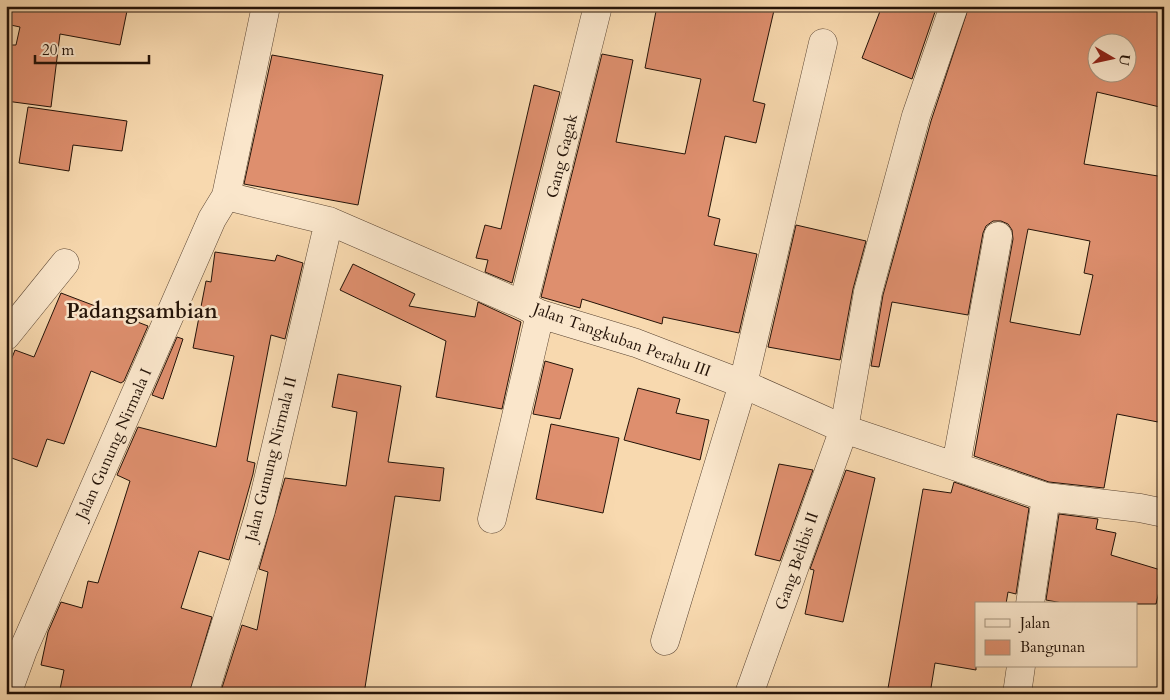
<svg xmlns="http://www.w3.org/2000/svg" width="1170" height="700" viewBox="0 0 1170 700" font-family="Cardo,serif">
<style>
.building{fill:#de8f6e;stroke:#241308;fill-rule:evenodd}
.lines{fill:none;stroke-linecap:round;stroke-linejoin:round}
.street-casing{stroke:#594432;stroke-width:29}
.street{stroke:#fae6cb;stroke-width:28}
.labels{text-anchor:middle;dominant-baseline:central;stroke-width:5;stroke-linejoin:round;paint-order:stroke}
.street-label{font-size:16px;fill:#241308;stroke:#fae6cb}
.district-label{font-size:21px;font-weight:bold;fill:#241308;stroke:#fae6cb}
</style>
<rect width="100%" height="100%" fill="#f8d9af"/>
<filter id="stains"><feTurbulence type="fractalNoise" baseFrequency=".004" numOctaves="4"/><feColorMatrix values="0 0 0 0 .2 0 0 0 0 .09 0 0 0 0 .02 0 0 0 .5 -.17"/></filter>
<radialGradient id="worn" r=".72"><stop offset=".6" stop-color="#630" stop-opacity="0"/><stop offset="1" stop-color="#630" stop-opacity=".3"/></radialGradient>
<path class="building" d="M6 6H128L120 45 60 34 51 107 6 101 9 45H16L20 27 6 24Z
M657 6H775L753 101 765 104 756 143 725 136 708 216 720 219 714 245 757 254 739 333 663 317 662 324 582 299 580 308 541 297 602 54 633 60 616 142 685 154 701 79 645 68Z
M882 6H937L912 79 862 58Z
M969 6H1164V108L1097 92 1084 164 1164 177V394L1158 422 1117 414 1104 488 1049 482 974 456 1013 239 1012 230 1008 224 1001 221H993L986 226 983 233 968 315 892 302 879 367 871 366 883 295 931 121ZM1098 42H1128V72H1098ZM1028 229 1090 241 1084 273 1093 275 1080 335 1010 322Z
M272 55 383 75 358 205 244 184Z
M534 85 560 92 512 283 485 272 488 260 476 258 485 225 501 229Z
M28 107 127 121 122 151 73 145 69 171 19 163Z
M796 225 866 241 853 289 840 360 768 347Z
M215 252 275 261 277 255 303 263 285 339 271 335 247 461 255 463 253 474 229 560 199 551 181 608 212 617 189 694H59L64 670 41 665 48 632 61 602 82 608 88 581 98 583 130 481 117 475 138 427 216 447 234 356 193 348 206 281 211 282Z
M353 264 415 294 409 306 475 317 478 302 521 322 502 409 436 397 446 341 340 290Z
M61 293 148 326 124 381 121 383 91 371 64 444 47 439 37 467 6 456V373L15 350 34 357Z
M177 337 183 339 163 399 152 395Z
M545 361 573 369 560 419 533 414Z
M338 374 401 386 388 462 444 468 440 501 395 496 364 694H220L242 625 257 630 268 572 259 569 285 478 346 486 357 412 332 407Z
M638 388 680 399 676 413 709 420 700 460 624 440Z
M551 424 619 438 603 513 536 499Z
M779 464 813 470 780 561 755 555Z
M846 470 875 478 843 622 805 614 814 570 810 569Z
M954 482 1029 508 1016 594 1008 592 1006 604H976V670L935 663 930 694H887L923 489 951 493Z
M1059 514 1098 519 1096 529 1116 533 1111 555 1164 571 1156 604H1068L1046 600Z"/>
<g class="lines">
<defs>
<path id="street" d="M226 196 329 221 523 305 540 314 636 343 743 384 844 429 1046 497 1140 508 1164 513
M523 305 598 6
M6 336 65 263
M956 465 998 236
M492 519 540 314
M1030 604 1046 497
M665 641 743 384 823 43
M7 694 23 650 212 219 226 196 266 6
M204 694 261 510 329 221
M749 694 844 429 868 292 916 116 954 6
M1017 694 1021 666"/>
</defs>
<use href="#street" class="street-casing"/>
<use href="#street" class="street"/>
</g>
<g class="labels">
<g class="street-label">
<text transform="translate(562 156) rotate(-76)">Gang Gagak</text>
<text transform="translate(622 340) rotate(20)">Jalan Tangkuban Perahu III</text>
<text transform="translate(114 444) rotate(-66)">Jalan Gunung Nirmala I</text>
<text transform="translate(271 459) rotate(-76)">Jalan Gunung Nirmala II</text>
<text transform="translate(797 561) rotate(-71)">Gang Belibis II</text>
</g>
<g class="district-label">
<text x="142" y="311">Padangsambian</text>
</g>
</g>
<rect width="1170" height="700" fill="none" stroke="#f8d9af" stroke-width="25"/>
<rect x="8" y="8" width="1155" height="685" fill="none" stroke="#241308" stroke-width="2.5"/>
<rect x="12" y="12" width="1145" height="675" fill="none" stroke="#241308"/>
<rect x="975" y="602" width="162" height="65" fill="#fae6cb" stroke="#a4927d"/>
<rect x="985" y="619" width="25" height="8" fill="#fae6cb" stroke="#a4927d"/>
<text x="1020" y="628" font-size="15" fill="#241308">Jalan</text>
<rect x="985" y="640" width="25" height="15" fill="#de8f6e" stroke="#a4927d"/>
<text x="1020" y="652" font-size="15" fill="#241308">Bangunan</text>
<g transform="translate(1112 58) rotate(99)"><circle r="24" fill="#fae6cb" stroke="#a4927d"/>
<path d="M0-4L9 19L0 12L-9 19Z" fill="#8f2418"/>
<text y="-8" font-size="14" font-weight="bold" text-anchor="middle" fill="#241308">U</text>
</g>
<path d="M35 55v8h114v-8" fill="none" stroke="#241308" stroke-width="2.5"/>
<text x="42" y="55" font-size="15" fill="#241308" stroke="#fae6cb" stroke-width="4" paint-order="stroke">20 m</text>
<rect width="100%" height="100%" filter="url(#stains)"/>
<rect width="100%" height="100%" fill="url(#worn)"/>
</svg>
